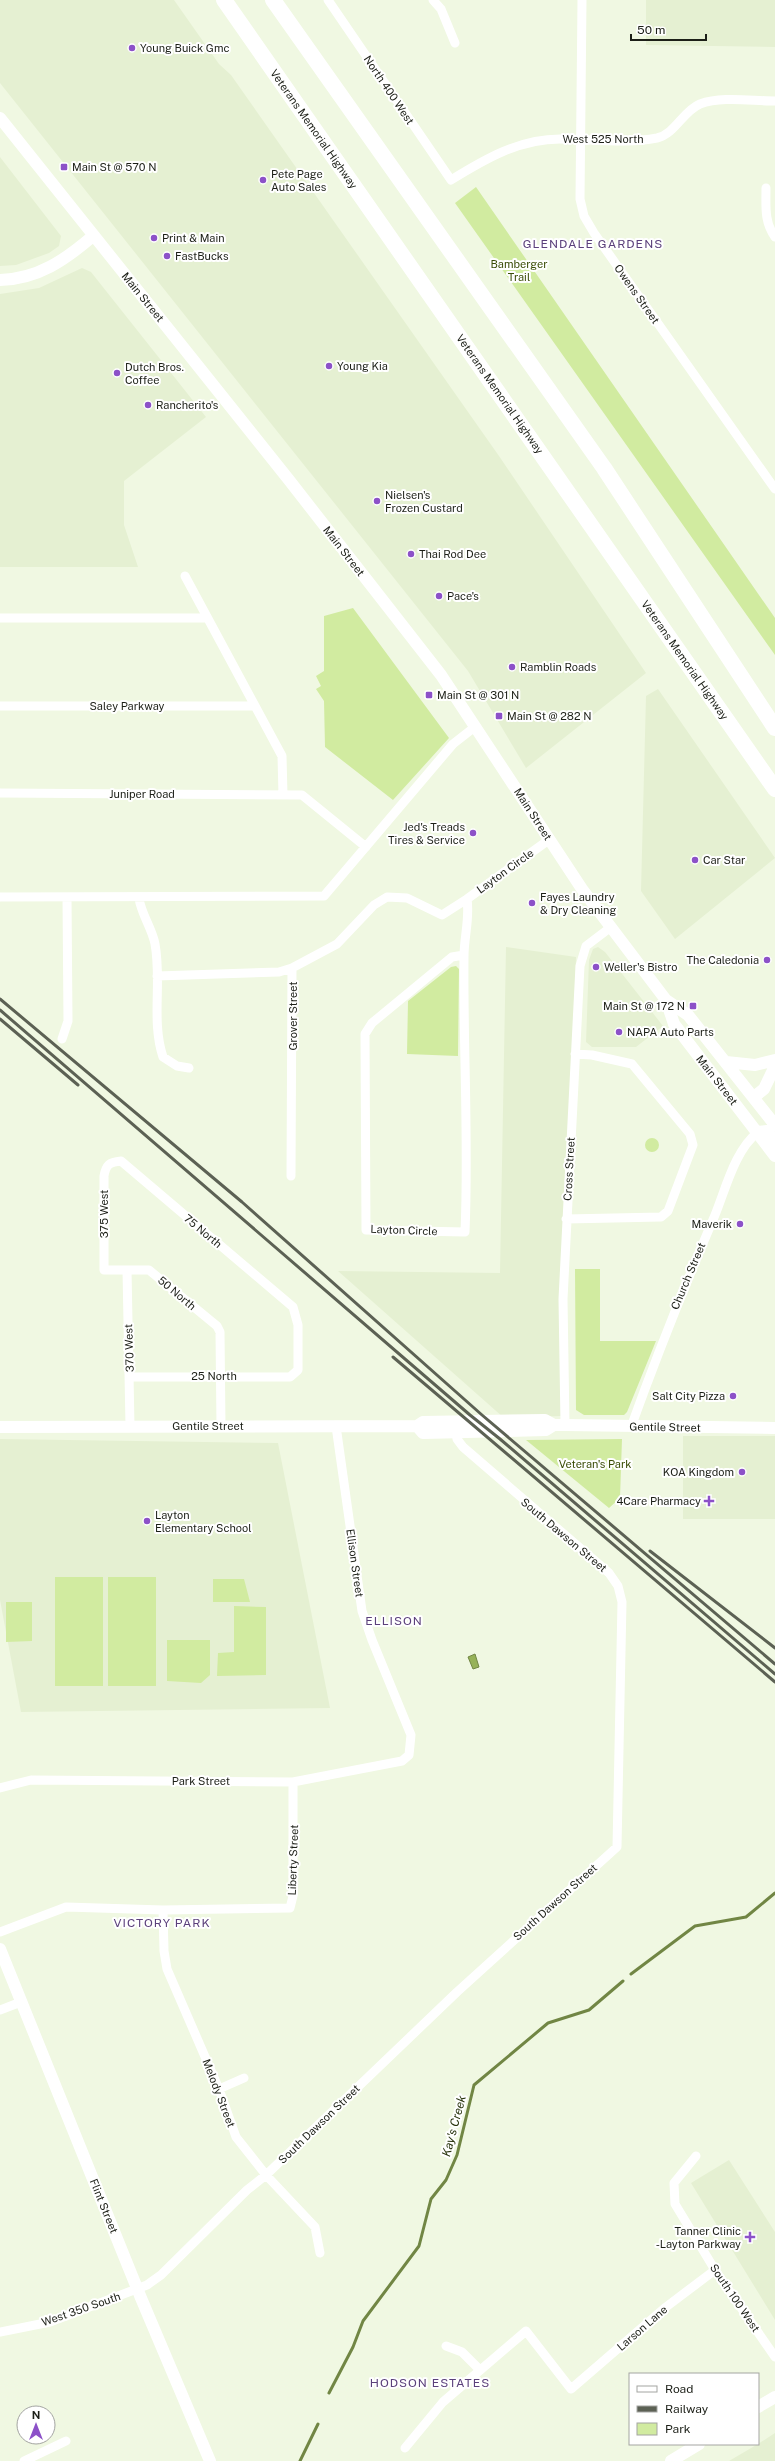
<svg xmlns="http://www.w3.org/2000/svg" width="775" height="2461" viewBox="0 0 775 2461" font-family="'Public Sans',sans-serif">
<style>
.built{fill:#e5f0d2}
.green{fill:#d1eba0}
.water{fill:#96b258;stroke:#718644}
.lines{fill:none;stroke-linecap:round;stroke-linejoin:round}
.stream{stroke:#718644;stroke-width:3}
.street{stroke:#fff;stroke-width:9}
.secondary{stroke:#fff;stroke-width:12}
.highway{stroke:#fff;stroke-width:16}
.rail{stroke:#5c6154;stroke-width:3}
.poi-dot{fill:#8c51c8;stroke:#fff;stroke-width:1.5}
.labels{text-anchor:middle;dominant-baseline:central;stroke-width:4;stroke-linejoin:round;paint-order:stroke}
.poi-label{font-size:11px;fill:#1c1f17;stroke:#fff;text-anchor:start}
.street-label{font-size:11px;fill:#1c1f17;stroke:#fff}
.park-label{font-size:11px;fill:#3a4c06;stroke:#fff}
.neighbourhood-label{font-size:12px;letter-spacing:1px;fill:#5b407b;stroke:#fff}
.water-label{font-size:12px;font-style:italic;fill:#28340d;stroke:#fff}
</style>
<rect width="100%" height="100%" fill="#f0f8e2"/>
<path class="built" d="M0 0H174L219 64 231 75 499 456 646 673 526 768 468 671 0 83Z
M646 0H775V47L646 45Z
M0 157 61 236 59 246 49 253 16 265 0 266Z
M82 268 91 272 206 417 124 481V525L138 567H0V294L39 288Z
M658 689 775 858 675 939 641 891 646 696Z
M506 947 576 957 561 1416 504 1418 338 1271 500 1273Z
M598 947 605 952 663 1026 636 1047H592L586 1042 589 960 593 949Z
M683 1436H775V1519H683Z
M0 1439 278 1443 330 1708 21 1712 0 1600Z
M729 2160 775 2232V2320L691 2183Z
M775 2433V2461H729L758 2444Z"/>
<path class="green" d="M476 187 775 618V655L455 203Z
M353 608 449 738 393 800 325 747 324 701 316 689 321 686 316 676 324 671V616Z
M456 966 459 969 458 1056 407 1054 408 1001 451 967Z
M645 1145a7 7 0 1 1 14 0a7 7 0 1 1-14 0Z
M575 1269H600V1341H656L627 1412 624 1415H584L576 1410Z
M622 1439 620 1498 609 1508 526 1440Z
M55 1577H103V1686H55Z
M108 1577H156V1686H108Z
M213 1579H244L250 1602H213Z
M6 1602H32V1641L6 1642Z
M234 1606 266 1607V1675L217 1676 218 1653 234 1652Z
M167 1640H210V1675L201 1683 167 1681Z"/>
<path class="water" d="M475 1654 479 1667 473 1669 468 1657Z"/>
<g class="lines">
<path class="stream" d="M631 1974 695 1926 746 1917 775 1893
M329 2393 353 2347 363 2321 419 2246 431 2199 446 2180 457 2155 474 2085 548 2023 589 2010 623 1981
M300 2461 318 2424"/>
<path class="street" d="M328 0 451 180C485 159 519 139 560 139 592 139 626 144 657 138 675 134 683 111 700 104 722 96 751 101 775 101
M433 0 441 9 455 43
M582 0 580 199 584 216 594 233 775 489
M766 188C766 206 764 222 775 237
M185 576 282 756 283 795
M0 618H207
M0 706H253
M0 793 302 795 366 847
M0 897 324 896 453 744 476 726
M139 898C141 914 152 928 155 944 162 982 151 1021 163 1057L177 1066 189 1068
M464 955 452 957 372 1023 365 1034 366 1230 465 1232C469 1140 463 1048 464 956 464 937 470 918 467 899
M157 976 279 972 292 968
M62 1039 68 1021 67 897
M291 1176 292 968 337 944 374 905 387 897 407 898 442 915 467 899 550 839
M566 1219 661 1217 668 1211 693 1145 690 1134 632 1064 592 1055 575 1054
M127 1270 130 1426
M130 1377H290L298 1370V1325L293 1307 121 1161C109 1162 106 1165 104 1176V1270H149L217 1326 220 1332 221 1426
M565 1425 563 1299 580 966 586 946 611 927
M631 1427C657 1355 685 1285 715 1215 726 1188 735 1150 758 1132
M0 1788 31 1780 293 1782 402 1761 409 1755 411 1735 372 1640 362 1611 336 1426
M163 1910 164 1951 167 1969 219 2089 236 2137 266 2175 315 2227 320 2253
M0 1932 66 1907 163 1910 290 1908 293 1896V1782
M0 2010 21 2002
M219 2089 244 2078
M696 2156 674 2183 675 2204 715 2270 775 2357
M0 2332 50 2322 147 2285 161 2275 247 2190 266 2175 457 1992 617 1847 622 1602 618 1586 609 1573 463 1447 457 1439 456 1433
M446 2346 462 2352 479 2369
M405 2448 443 2402 526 2331 571 2389 666 2307 715 2270
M24 2461 66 2441"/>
<path class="secondary" d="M0 118 289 480 441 675 582 889 666 1000 674 1024 775 1156
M0 280C38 279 65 260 93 236
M666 1000 688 1015 775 1125
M726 1062 755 1065 775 1060
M754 1097 764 1089 775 1066
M758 1132 767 1131 775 1141
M417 1426 423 1433 546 1430 554 1425H565L775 1428
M0 1427 417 1426 423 1422 545 1420 554 1425
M0 1949 141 2298 210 2461
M758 2407 775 2397
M671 2461 699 2444"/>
<path class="highway" d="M224 0 775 789
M273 0 604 468 775 728"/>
<path class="rail" d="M0 999 242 1202 482 1415 775 1664
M0 1010 470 1415 500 1439 775 1674
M0 1019 78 1085
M393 1357 775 1682
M650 1551 775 1648"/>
</g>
<g class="poi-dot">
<circle cx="132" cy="48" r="4"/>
<rect x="60" y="163" width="8" height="8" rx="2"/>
<circle cx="263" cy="180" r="4"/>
<circle cx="154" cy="238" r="4"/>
<circle cx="167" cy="256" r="4"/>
<circle cx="329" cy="366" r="4"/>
<circle cx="117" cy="373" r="4"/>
<circle cx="148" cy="405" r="4"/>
<circle cx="377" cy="501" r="4"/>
<circle cx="411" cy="554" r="4"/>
<circle cx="439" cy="596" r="4"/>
<circle cx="512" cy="667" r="4"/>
<rect x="425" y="691" width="8" height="8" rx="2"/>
<rect x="495" y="712" width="8" height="8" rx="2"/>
<circle cx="473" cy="833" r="4"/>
<circle cx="695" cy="860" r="4"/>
<circle cx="532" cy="903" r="4"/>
<circle cx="767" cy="960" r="4"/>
<circle cx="596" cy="967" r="4"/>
<rect x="689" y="1002" width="8" height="8" rx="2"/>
<circle cx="619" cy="1032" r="4"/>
<circle cx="740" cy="1224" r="4"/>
<circle cx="733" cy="1396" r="4"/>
<circle cx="742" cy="1472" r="4"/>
<path d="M707 1495h4v4h4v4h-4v4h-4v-4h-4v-4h4z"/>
<circle cx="147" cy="1521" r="4"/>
<path d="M748 2231h4v4h4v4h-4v4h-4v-4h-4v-4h4z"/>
</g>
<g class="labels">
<g class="poi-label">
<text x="140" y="48">Young Buick Gmc</text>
<text x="72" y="167">Main St @ 570 N</text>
<text x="271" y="174">Pete Page<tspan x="271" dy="13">Auto Sales</tspan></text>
<text x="162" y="238">Print &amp; Main</text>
<text x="175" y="256">FastBucks</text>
<text x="337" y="366">Young Kia</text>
<text x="125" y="367">Dutch Bros.<tspan x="125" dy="13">Coffee</tspan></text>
<text x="156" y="405">Rancherito's</text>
<text x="385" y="495">Nielsen's<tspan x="385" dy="13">Frozen Custard</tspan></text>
<text x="419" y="554">Thai Rod Dee</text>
<text x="447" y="596">Pace's</text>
<text x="520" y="667">Ramblin Roads</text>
<text x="437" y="695">Main St @ 301 N</text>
<text x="507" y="716">Main St @ 282 N</text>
<text x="465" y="827" text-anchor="end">Jed's Treads<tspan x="465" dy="13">Tires &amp; Service</tspan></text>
<text x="703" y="860">Car Star</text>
<text x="540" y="897">Fayes Laundry<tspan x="540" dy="13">&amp; Dry Cleaning</tspan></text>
<text x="759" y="960" text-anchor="end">The Caledonia</text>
<text x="604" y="967">Weller's Bistro</text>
<text x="685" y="1006" text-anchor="end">Main St @ 172 N</text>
<text x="627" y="1032">NAPA Auto Parts</text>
<text x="732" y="1224" text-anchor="end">Maverik</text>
<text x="725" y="1396" text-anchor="end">Salt City Pizza</text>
<text x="734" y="1472" text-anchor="end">KOA Kingdom</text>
<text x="701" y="1501" text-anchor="end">4Care Pharmacy</text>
<text x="155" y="1515">Layton<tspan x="155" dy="13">Elementary School</tspan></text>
<text x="741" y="2231" text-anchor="end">Tanner Clinic<tspan x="741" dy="13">-Layton Parkway</tspan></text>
</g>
<g class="street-label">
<text transform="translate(389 90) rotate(56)">North 400 West</text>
<text transform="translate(314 129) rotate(55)">Veterans Memorial Highway</text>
<text x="603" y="139">West 525 North</text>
<text transform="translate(637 294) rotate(55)">Owens Street</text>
<text transform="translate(143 297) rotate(51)">Main Street</text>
<text transform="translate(500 394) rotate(55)">Veterans Memorial Highway</text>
<text transform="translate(344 551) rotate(52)">Main Street</text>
<text transform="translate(685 660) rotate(55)">Veterans Memorial Highway</text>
<text x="127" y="706">Saley Parkway</text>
<text x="142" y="794">Juniper Road</text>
<text transform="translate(533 814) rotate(57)">Main Street</text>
<text transform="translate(505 871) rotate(-36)">Layton Circle</text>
<text transform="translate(293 1016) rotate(-90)">Grover Street</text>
<text transform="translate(717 1080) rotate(52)">Main Street</text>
<text transform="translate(569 1169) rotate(-87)">Cross Street</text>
<text transform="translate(104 1214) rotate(-90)">375 West</text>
<text transform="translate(404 1230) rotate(2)">Layton Circle</text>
<text transform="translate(203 1231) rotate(40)">75 North</text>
<text transform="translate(688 1276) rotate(-67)">Church Street</text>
<text transform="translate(177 1293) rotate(40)">50 North</text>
<text transform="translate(129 1348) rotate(-92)">370 West</text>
<text x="214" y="1376">25 North</text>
<text x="208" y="1426">Gentile Street</text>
<text transform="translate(665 1427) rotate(1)">Gentile Street</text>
<text transform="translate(564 1535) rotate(40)">South Dawson Street</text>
<text transform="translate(355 1563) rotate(82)">Ellison Street</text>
<text x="201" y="1781">Park Street</text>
<text transform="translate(293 1860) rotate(-88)">Liberty Street</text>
<text transform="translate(555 1902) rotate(-42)">South Dawson Street</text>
<text transform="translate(219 2093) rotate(69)">Melody Street</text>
<text transform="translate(319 2124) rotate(-44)">South Dawson Street</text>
<text transform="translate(104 2206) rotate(68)">Flint Street</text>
<text transform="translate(735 2298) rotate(56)">South 100 West</text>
<text transform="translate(81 2309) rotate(-19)">West 350 South</text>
<text transform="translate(642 2328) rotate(-41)">Larson Lane</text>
</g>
<g class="park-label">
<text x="519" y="264">Bamberger<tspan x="519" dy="13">Trail</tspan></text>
<text x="595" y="1464">Veteran's Park</text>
</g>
<g class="neighbourhood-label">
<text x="593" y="244">GLENDALE GARDENS</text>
<text x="394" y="1621">ELLISON</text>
<text x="162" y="1923">VICTORY PARK</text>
<text x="430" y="2383">HODSON ESTATES</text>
</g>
<g class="water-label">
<text transform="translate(454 2126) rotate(-75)">Kay's Creek</text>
</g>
</g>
<rect x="629" y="2373" width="130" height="72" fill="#ffffff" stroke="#a4a5a2"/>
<rect x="637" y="2386" width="20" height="6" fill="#ffffff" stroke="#a4a5a2"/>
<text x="665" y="2393" font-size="12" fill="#1c1f17">Road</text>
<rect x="637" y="2406" width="20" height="6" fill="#5c6154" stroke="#a4a5a2"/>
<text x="665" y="2413" font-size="12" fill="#1c1f17">Railway</text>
<rect x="637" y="2423" width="20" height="12" fill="#d1eba0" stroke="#a4a5a2"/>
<text x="665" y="2433" font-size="12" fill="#1c1f17">Park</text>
<g transform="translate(36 2425)"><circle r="19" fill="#ffffff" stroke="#a4a5a2"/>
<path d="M0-3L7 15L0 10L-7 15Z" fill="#8c51c8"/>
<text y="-6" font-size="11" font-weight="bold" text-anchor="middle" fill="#1c1f17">N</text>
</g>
<path d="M631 34v6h75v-6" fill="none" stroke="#1c1f17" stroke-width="2"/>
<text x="637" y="34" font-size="12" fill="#1c1f17" stroke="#ffffff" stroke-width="3" paint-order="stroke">50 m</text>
</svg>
